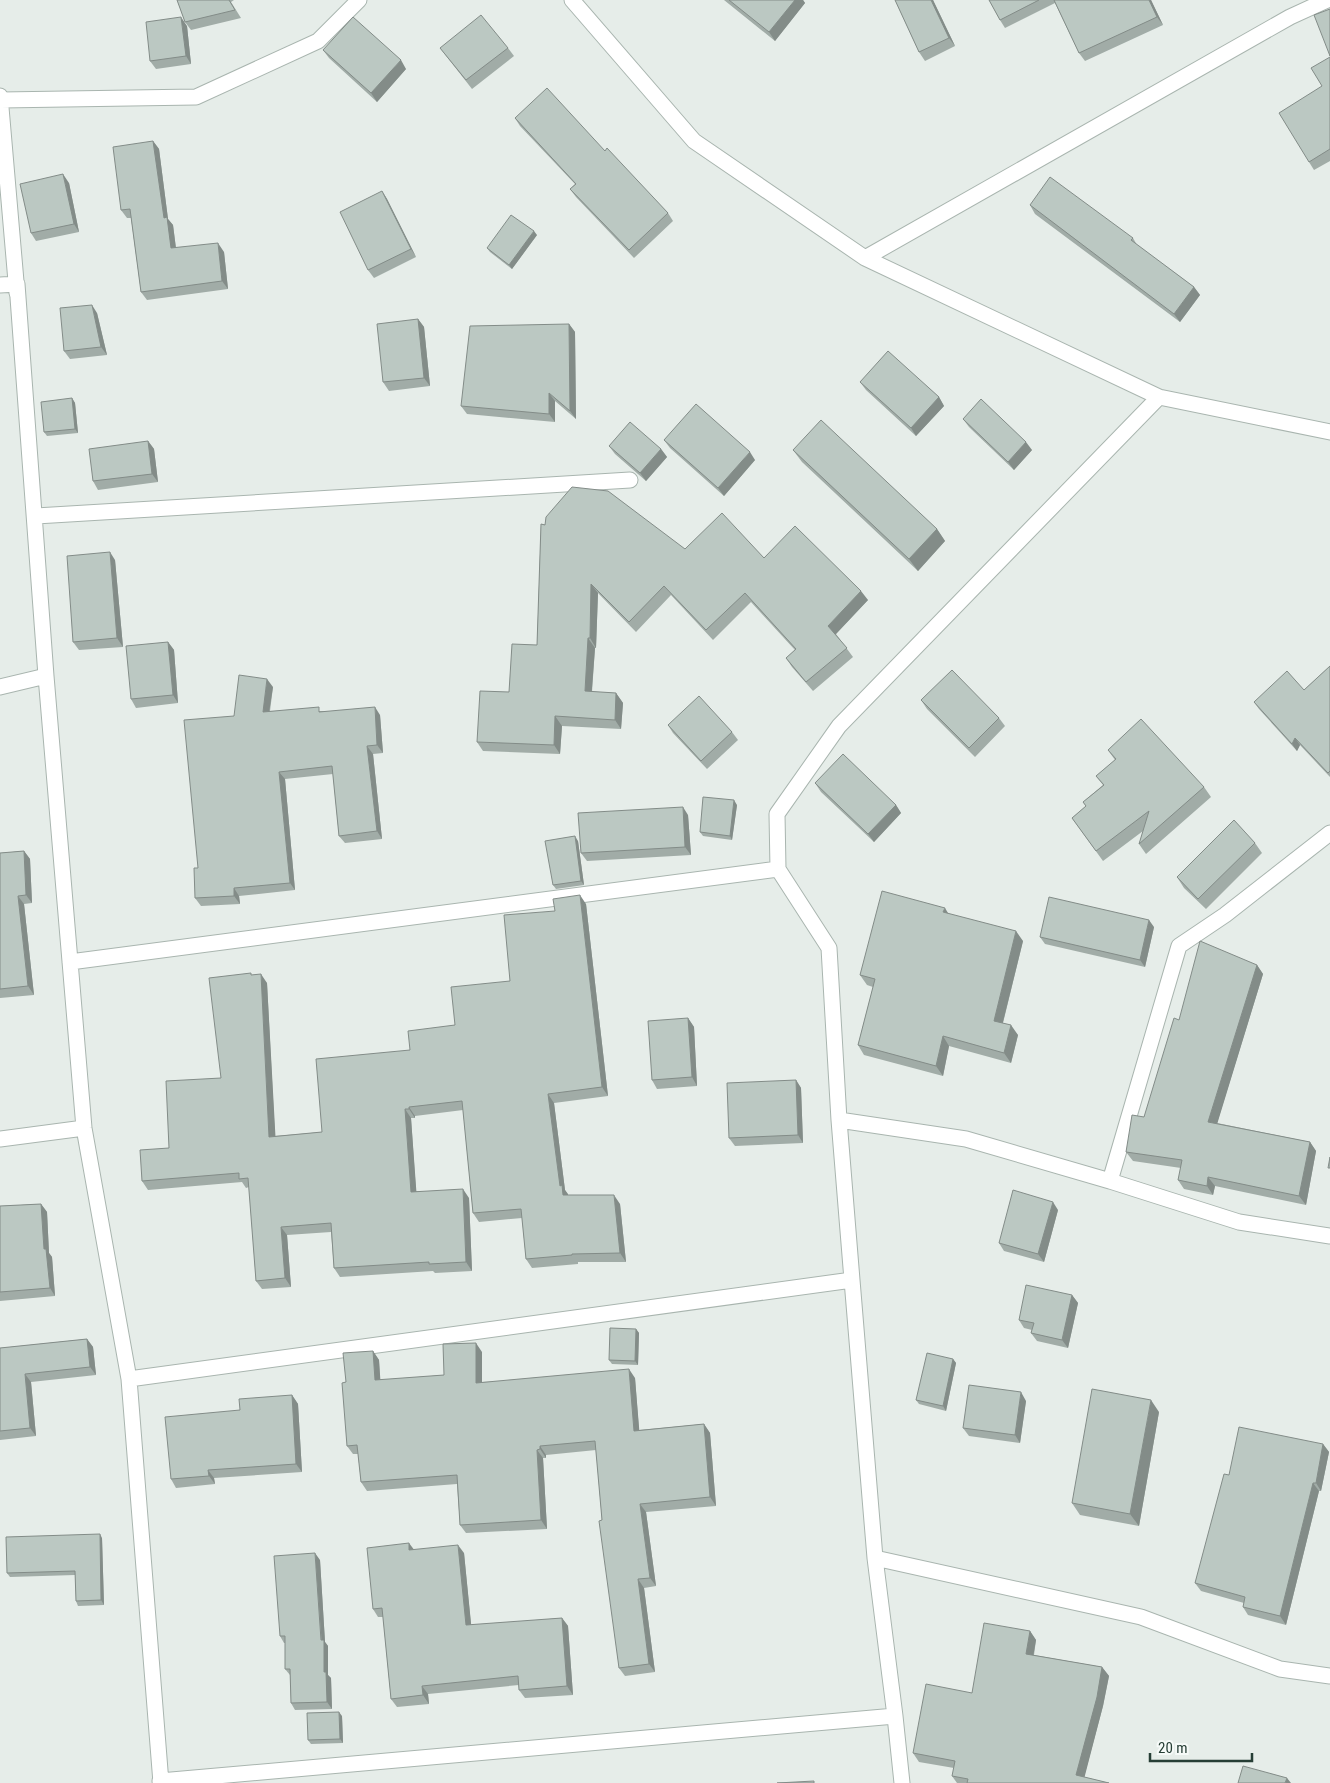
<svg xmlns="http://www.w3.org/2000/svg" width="1330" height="1783" viewBox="0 0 1330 1783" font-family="'Roboto Condensed',sans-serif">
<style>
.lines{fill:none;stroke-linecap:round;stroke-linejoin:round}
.street-casing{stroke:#a9b5af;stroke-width:17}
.street{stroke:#fff;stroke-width:15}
.wall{fill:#a1aca7}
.shaded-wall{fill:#838c88}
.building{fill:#bbc8c2;stroke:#838c88}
</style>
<rect width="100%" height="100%" fill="#e6ede9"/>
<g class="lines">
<defs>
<path id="street" d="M572 0 694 141 865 258 1159 397 1330 432
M0 96 17 293
M1 100 196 97 318 41 359 0
M865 258 1290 17 1327 0
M0 285 17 284 46 676 84 1128 129 1379 161 1783
M36 516 630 480
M0 687 46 676
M778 869 829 948 839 1120 852 1280
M70 962 778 869 777 814 839 726 1159 397
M839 1120 966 1139 1110 1181 1239 1222 1330 1236
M0 1139 84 1128
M1110 1181 1179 946 1225 915 1330 833
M129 1379 852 1280 875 1558 895 1716 902 1783
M875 1558 1141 1617 1280 1669 1330 1676
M160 1781 895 1716"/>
</defs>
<use href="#street" class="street-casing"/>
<use href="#street" class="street"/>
</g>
<path class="wall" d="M177 0H234L231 2 241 18 191 30 185 22Z
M724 0H803L805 3 775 41Z
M895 0H933L955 46 925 61 919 52Z
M989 0H1151L1163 25 1085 61 1079 53 1055 3 1005 28 1000 20Z
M187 26 191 64 156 69 150 61Z
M440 48H508L514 56 472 89Z
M323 50 406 69 377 102 329 58Z
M1330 57V161L1314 170 1309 162 1322 86Z
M515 118 605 151 668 213 673 221 634 258 576 197 570 189 575 184 520 126Z
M153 141 159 149 168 219 173 225 176 248 224 252 228 289 147 300 141 292 131 218H127L121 210Z
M69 183 79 232 36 241 31 233Z
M382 191 387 199 416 257 374 278 368 270Z
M1030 205 1133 238 1137 245 1194 287 1200 295 1180 322 1035 214Z
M537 235 512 269 490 252 487 248Z
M97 313 107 355 70 359 64 351Z
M418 319 424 327 430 386 389 391 383 382Z
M569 324 575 332 576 419 555 401V422L467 414 461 406Z
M860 382 939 397 944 406 916 436 866 390Z
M72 398 75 403 78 433 47 436 44 432Z
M963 419 1032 450 1014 470 969 427Z
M664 440 755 460 724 496 670 448Z
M148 441 154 449 158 482 98 490 93 481Z
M609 446 661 449 667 457 646 481 615 454Z
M793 450 937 529 945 541 918 571 802 462Z
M541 524 685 549 764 558 868 600 836 634 853 657 813 691 792 667 786 658 795 650 751 602 713 640 671 595 636 632 598 593 596 648H595L592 692 616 693 623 703 621 729 562 726 560 754 483 751 477 742 509 692 537 645Z
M115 560 123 647 79 650 73 642Z
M168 642 174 650 178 703 136 708 131 699Z
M1330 666V777L1300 745 1297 751 1259 709 1254 702 1304 690Z
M273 687 270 711H322L380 715 383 753 373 754 382 839 345 843 339 836 333 774 285 779 295 890 239 896 240 904 201 906 195 898 198 868 234 716Z
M921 700 999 718 1005 726 975 757 927 709Z
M668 725 732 732 738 740 707 769 673 733Z
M1108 750 1204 787 1211 797 1146 854 1139 844 1143 831 1103 861 1072 818 1086 806 1083 802 1103 785 1096 776 1115 760Z
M815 783 896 805 901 813 874 842 821 792Z
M737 805 732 840 703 836 700 832Z
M688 815 691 855 587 861 581 853Z
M578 841 584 885 556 889 553 885Z
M1255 843 1262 853 1206 909 1184 888 1177 877Z
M24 851 30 859 32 903 24 904 34 995 0 998V853Z
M586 904 608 1096 554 1103 565 1190 568 1195 620 1204 626 1262H578V1264L532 1268 526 1259 522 1218 479 1222 473 1213 463 1110 415 1116V1118H411L416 1191 469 1198 472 1271 435 1273 433 1271 340 1277 334 1268 331 1232 287 1235 291 1287 262 1289 256 1281 249 1187 246 1188 242 1182 148 1190 142 1181 169 1148 221 1078 252 975 267 983 275 1136 322 1132 410 1050 455 1025 510 981 555 911Z
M949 914 1023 941 1003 1023 1018 1035 1011 1063 949 1046 943 1076 864 1055 858 1045 873 987 867 985 860 975Z
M1154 927 1145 967 1045 944 1040 937Z
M1257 965 1263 974 1217 1123 1310 1142 1316 1151 1306 1205 1215 1186 1213 1195 1184 1189 1178 1180 1181 1168 1133 1161 1126 1152 1144 1117 1179 1020Z
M688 1018 694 1027 697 1086 657 1089 652 1080Z
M796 1080 801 1088 803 1143 735 1146 729 1138Z
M41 1204 47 1212 49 1253 52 1257 55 1296 0 1301V1206Z
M1058 1210 1044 1262 1004 1251 999 1243Z
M1072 1295 1078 1303 1068 1348 1037 1341 1031 1333 1032 1330 1024 1328 1019 1320Z
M636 1329 639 1333 638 1365 612 1364 609 1360Z
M87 1339 93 1347 96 1375 31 1382 36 1436 0 1440V1348Z
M373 1351 379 1360 380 1380 444 1375 482 1352V1382L635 1378 639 1430 704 1424 710 1433 716 1506 646 1512 656 1586 644 1588 655 1672 625 1676 619 1668 602 1520 596 1450 546 1455V1458H543L547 1529 466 1533 460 1525 457 1484 367 1491 361 1482 358 1454H353L347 1446 346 1382Z
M953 1359 956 1363 946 1411 919 1404 916 1400Z
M292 1395 298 1404 302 1472 214 1478 215 1484 176 1488 171 1479 240 1410Z
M1026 1401 1020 1443 969 1436 963 1428Z
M1159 1412 1139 1526 1080 1515 1072 1503Z
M1323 1444 1329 1452 1321 1491H1319L1286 1625 1248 1615 1243 1607 1244 1603 1201 1591 1195 1583 1229 1475Z
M102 1538 104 1605 78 1606 76 1601 75 1575 10 1577 7 1573Z
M413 1550 464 1553 471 1625 562 1618 568 1626 573 1695 525 1698 519 1690V1685L428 1694 429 1704 397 1707 391 1699 383 1617H378L373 1609Z
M320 1560 325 1642 328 1646V1675L331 1678 332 1709 295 1710 291 1703 290 1675 285 1669V1643H284L280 1636Z
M1030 1631 1036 1640 1034 1655 1102 1667 1109 1676 1103 1706 1084 1777 1109 1783H957L952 1776 954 1768 919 1762 913 1753 972 1693Z
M342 1716 343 1743 311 1744 308 1740Z"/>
<path class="shaded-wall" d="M795 0H803L805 3 775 41 769 32Z
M931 0H933L955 46 949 38Z
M1149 0H1151L1163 25 1157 17Z
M181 17 187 26 191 64 186 56Z
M401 60 406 69 377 102 371 93Z
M153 141 159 149 168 219 173 225 177 257 171 248 164 218Z
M63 174 69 183 79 232 74 224Z
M382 191 387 199 416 257 411 249Z
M534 231 537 235 512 269 509 265Z
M218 243 224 252 228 289 222 281Z
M1194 287 1200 295 1180 322 1174 314Z
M92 305 97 313 107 355 101 347Z
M418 319 424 327 430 386 424 378Z
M569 324 575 332 576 419 570 411Z
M549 393 555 401V422L549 414Z
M939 397 944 406 916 436 911 428Z
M72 398 75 403 78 433 75 429Z
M148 441 154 449 158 482 152 474Z
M1026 442 1032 450 1014 470 1008 462Z
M661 449 667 457 646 481 640 473Z
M750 452 755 460 724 496 718 488Z
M937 529 945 541 918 571 909 559Z
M110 552 115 560 123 647 117 638Z
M591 584 598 593 596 648 590 638Z
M861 591 868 600 835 635 828 626Z
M588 638 595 648 591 701 585 691Z
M168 642 174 650 178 703 173 695Z
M267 679 273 687 268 719 263 712Z
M616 693 623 703 621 729 615 720Z
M375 707 380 715 383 753 377 745Z
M555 716 562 726 560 754 554 745Z
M1295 738 1300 745 1297 751 1292 744Z
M367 746 373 754 382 839 377 831Z
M279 772 285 779 295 890 290 883Z
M734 800 737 805 732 840 730 836Z
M896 805 901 813 874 842 868 834Z
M683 807 688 815 691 855 685 847Z
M575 836 578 841 584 885 581 881Z
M24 851 30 859 32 903 26 895Z
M234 888 239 896 240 904 234 896Z
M580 895 586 904 608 1096 602 1087Z
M18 896 24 904 34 995 28 986Z
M945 908 951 918 943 912Z
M1149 920 1154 927 1145 967 1140 960Z
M1016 931 1023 941 1001 1030 994 1021Z
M1257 965 1263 974 1215 1131 1208 1122Z
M261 974 267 983 276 1146 269 1137Z
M688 1018 694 1027 697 1086 692 1077Z
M1011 1025 1018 1035 1011 1063 1004 1053Z
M943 1036 949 1046 943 1076 936 1066Z
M796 1080 801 1088 803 1143 798 1135Z
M548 1094 554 1103 565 1190 568 1194 569 1204 563 1195 560 1186Z
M409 1107 415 1116V1118L409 1109Z
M405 1109 411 1118 417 1200 411 1192Z
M1310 1142 1316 1151 1306 1205 1299 1196Z
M1208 1177 1215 1186 1213 1195 1207 1186Z
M463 1189 469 1198 472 1271 466 1262Z
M614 1195 620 1204 626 1262 620 1253Z
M1053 1202 1058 1210 1044 1262 1038 1254Z
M41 1204 47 1212 49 1253 52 1257 55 1296 50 1288 44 1249Z
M281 1227 287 1235 291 1287 285 1278Z
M1072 1295 1078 1303 1068 1348 1062 1340Z
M636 1329 639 1333 638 1365 635 1361Z
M87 1339 93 1347 96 1375 90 1367Z
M476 1343 482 1352V1391L476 1383Z
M373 1351 379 1360 381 1389 375 1380Z
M953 1359 956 1363 946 1411 943 1406Z
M629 1369 635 1378 640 1439 634 1431Z
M25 1374 31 1382 36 1436 30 1428Z
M1021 1392 1026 1401 1020 1443 1015 1435Z
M292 1395 298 1404 302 1472 296 1464Z
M1151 1400 1159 1412 1139 1526 1130 1514Z
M704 1424 710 1433 716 1506 710 1497Z
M1323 1444 1329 1452 1321 1491 1316 1483Z
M540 1446 546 1455V1458L540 1449Z
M537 1450 543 1458 547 1529 541 1520Z
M208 1470 214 1478 215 1484 209 1476Z
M1313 1483 1319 1491 1286 1625 1280 1616Z
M640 1504 646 1512 656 1586 650 1578Z
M100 1534 102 1538 104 1605 101 1600Z
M409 1543 415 1551 409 1550Z
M458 1545 464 1553 472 1633 466 1625Z
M315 1553 320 1560 325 1642 328 1646V1675L331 1678 332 1709 327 1702 324 1672Z
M638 1579 644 1588 655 1672 649 1664Z
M562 1618 568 1626 573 1695 567 1686Z
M1030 1631 1036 1640 1032 1663 1026 1654Z
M1102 1667 1109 1676 1103 1706 1083 1783 1076 1775Z
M422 1686 428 1694 429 1704 423 1695Z
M339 1712 342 1716 343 1743 340 1739Z
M1287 1778 1291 1783H1285Z"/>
<path class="building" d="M177 0H229L235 10 185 22Z
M729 0H795L769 32Z
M895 0H931L949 38 919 52Z
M989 0H1039L1000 20Z
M1054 0H1149L1157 17 1079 53Z
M1330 9V56L1314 15Z
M481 15 508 48 466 80 440 48Z
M181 17 186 56 150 61 146 22Z
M353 17 401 60 371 93 323 50Z
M1330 57V149L1309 162 1279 113 1322 86 1311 68Z
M547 88 605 151 607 148 668 213 629 250 570 189 576 184 515 118Z
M153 141 164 218 167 217 171 248 218 243 222 281 141 292 130 209 121 210 113 147Z
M63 174 74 224 31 233 20 184Z
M1050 177 1133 238 1131 240 1194 287 1174 314 1030 205Z
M382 191 411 249 368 270 340 212Z
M511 215 534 231 509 265 487 248Z
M92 305 101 347 64 351 60 308Z
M418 319 424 378 383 382 377 324Z
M569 324 570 411 549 393V414L461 406 470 326Z
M888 351 939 397 911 428 860 382Z
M72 398 75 429 44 432 41 402Z
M981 399 1026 442 1008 462 963 419Z
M696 404 750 452 718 488 664 440Z
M821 420 937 529 909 559 793 450Z
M630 422 661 449 640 473 609 446Z
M148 441 152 474 93 481 89 449Z
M572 487 608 491 685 549 722 513 764 558 795 526 861 591 828 626 847 648 806 682 786 658 796 649 745 593 706 630 664 586 629 622 591 584 590 638H588L585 691 616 693 615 720 555 716 554 745 477 742 480 691 509 692 512 644 537 645 541 524 545 525 546 517Z
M110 552 117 638 73 642 67 556Z
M168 642 173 695 131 699 126 646Z
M1330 666V771L1328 773 1295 738 1292 744 1254 702 1287 671 1304 690Z
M952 670 999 718 969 748 921 700Z
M239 675 267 679 263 712 319 707V712L375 707 377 745 367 746 377 831 339 836 332 766 279 772 290 883 234 888V896L195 898 194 868H198L184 720 234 716Z
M699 696 732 732 701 761 668 725Z
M1141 719 1204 787 1139 844 1149 811 1096 851 1072 818 1086 806 1083 802 1104 785 1096 776 1116 759 1108 750Z
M843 754 896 805 868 834 815 783Z
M703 797 734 800 730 836 700 832Z
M683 807 685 847 581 853 578 813Z
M1234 820 1255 843 1198 899 1177 877Z
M575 836 581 881 553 885 545 841Z
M24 851 26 895 18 896 28 986 0 989V853Z
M882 891 945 908 943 912 1016 931 994 1021 1011 1025 1004 1053 943 1036 936 1066 858 1045 875 979 860 975Z
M580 895 602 1087 548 1094 560 1186 562 1185 563 1195H614L620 1253 572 1254V1255L526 1259 521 1209 473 1213 462 1101 409 1107V1109H405L411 1192 463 1189 466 1262 429 1264V1262L334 1268 331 1223 281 1227 285 1278 256 1281 248 1178 239 1179V1173L142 1181 140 1150 169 1148 166 1081 221 1078 209 978 251 973V975L261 974 269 1137 322 1132 316 1059 410 1050 408 1031 455 1025 451 987 510 981 504 915 555 911 553 899Z
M1049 897 1149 920 1140 960 1040 937Z
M1200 941 1257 965 1208 1122 1310 1142 1299 1196 1208 1177 1207 1186 1178 1180 1182 1160 1126 1152 1132 1115 1144 1117 1174 1018 1179 1020Z
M688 1018 692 1077 652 1080 648 1021Z
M796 1080 798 1135 729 1138 727 1083Z
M1330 1157V1168H1328Z
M1013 1190 1053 1202 1038 1254 999 1243Z
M41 1204 44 1249H46L50 1288 0 1292V1206Z
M1026 1285 1072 1295 1062 1340 1031 1333 1034 1323 1019 1320Z
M610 1328 636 1329 635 1361 609 1360Z
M87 1339 90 1367 25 1374 30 1428 0 1431V1348Z
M476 1343V1383L629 1369 634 1431 704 1424 710 1497 640 1504 650 1578 638 1579 649 1664 619 1668 599 1521 602 1520 595 1441 540 1446V1449L537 1450 541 1520 460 1525 457 1475 361 1482 357 1445 347 1446 342 1383 346 1382 343 1353 373 1351 375 1380 444 1375 443 1344Z
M927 1353 953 1359 943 1406 916 1400Z
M969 1385 1021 1392 1015 1435 963 1428Z
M1092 1389 1151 1400 1130 1514 1072 1503Z
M292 1395 296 1464 208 1470 209 1476 171 1479 165 1417 240 1410 239 1399Z
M1239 1427 1323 1444 1316 1483H1313L1280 1616 1243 1607 1245 1597 1195 1583 1224 1474 1229 1475Z
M100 1534 101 1600 76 1601 75 1571 7 1573 6 1537Z
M409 1543V1550L458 1545 466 1625 562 1618 567 1686 519 1690 518 1676 422 1686 423 1695 391 1699 382 1608 373 1609 367 1548Z
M315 1553 321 1640H324V1672H326L327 1702 291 1703 290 1669H285V1636H280L274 1556Z
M984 1623 1030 1631 1026 1654 1102 1667 1097 1697 1076 1775 1109 1783H967L968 1779 952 1776 955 1761 913 1753 926 1684 972 1693Z
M339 1712 340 1739 308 1740 307 1713Z
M1243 1766 1287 1778 1285 1783H1238Z
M814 1781V1783H777Z"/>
<path d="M1150 1753v8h102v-8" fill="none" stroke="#263e35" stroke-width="2.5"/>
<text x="1158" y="1753" font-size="15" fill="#263e35" stroke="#f6faf8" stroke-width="4" paint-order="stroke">20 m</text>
</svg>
